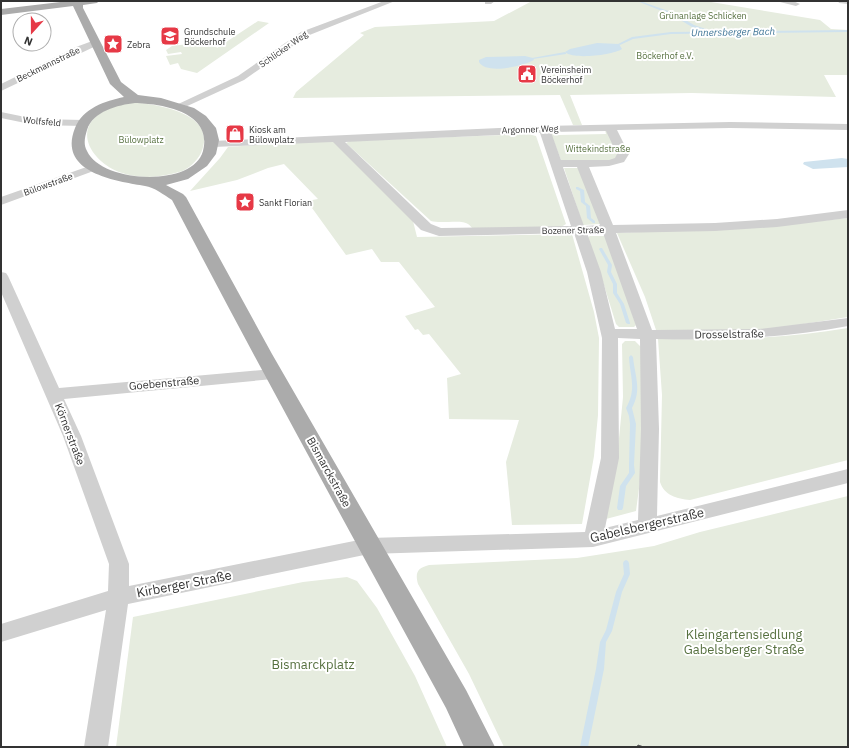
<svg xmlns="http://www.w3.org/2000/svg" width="849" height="748" viewBox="0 0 849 748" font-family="'IBM Plex Sans',sans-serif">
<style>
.green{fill:#e6ecdf}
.water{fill:#cfe2ee}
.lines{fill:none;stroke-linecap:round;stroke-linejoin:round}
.stream{fill:#cfe2ee;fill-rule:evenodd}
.building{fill:#1a1a1a;stroke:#5f5f5f}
.minor{fill:#d0d0d0;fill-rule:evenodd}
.major{fill:#ababab;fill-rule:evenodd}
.labels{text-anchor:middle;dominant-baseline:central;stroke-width:4;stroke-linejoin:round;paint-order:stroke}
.far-park-label{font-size:9px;fill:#56703f;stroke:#fff}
.far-poi-label{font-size:9px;fill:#333;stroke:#fff;text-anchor:start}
.far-street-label{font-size:9px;fill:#333;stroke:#fff}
.far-water-label{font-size:10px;font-style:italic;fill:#3f7597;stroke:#fff}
.street-label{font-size:11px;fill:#333;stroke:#fff}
.near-street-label{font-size:13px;fill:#333;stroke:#fff}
.near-park-label{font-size:13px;fill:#56703f;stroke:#fff}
</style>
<rect width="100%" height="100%" fill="#fff"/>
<path class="green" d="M532 1H705L820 20 831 29 848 30V75H824L836 97 692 93 570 95 582 125H573L560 95 293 98 296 92 364 35 360 33 375 27 494 21Z
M258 21 269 23 197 73 181 69 178 63 170 65 166 56 182 54 181 52 168 54 166 50 172 46 212 41 217 48Z
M130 102C155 104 219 112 201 153 197 161 188 170 179 172 159 178 139 179 119 172 90 161 71 127 106 110 113 106 122 105 130 102Z
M605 130 609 133 618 156 615 160H561L551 134 557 131 559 135 606 134Z
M528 134 536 136 566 224 561 227 473 229C471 227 470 225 468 224 462 219 441 224 431 221L346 143 350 141Z
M332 140 413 221 417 237 572 234 594 312 599 338 598 415 594 456 582 524 512 525 506 462 519 420 449 419 447 378 461 374 429 334 423 335 418 329 415 330 405 316 435 307 399 262H381L372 249 346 255 307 201 318 199 284 164 268 168 237 180 190 191 220 158 228 147Z
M564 168H580L601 224 583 225Z
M848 218V317L778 328 738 331 656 330 645 297 617 233 763 227Z
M590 236H606L636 325 634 327H619L616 324 599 269 588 237Z
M848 328V460L690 500C677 499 664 495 660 482L662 395 658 339C722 340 785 339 848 328Z
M625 341H635L641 347 644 451 636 511 606 519 617 459 623 397 622 344Z
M848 496V747H504L469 674 418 584C415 573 417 568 429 565L577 558 654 546 700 532Z
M347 577 357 581 377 608 415 676 447 747H116L133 617 303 582Z"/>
<path class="water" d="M597 43 619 44 622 49C613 55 573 60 565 52L570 49Z
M525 56 533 58 534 60C523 66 486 75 479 62V60L486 57Z
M842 158 848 159V167L813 169 803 164 804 162Z"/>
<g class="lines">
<path class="stream" d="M637 1H640L674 13 694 25 706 29 705 30 692 27 672 15Z
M848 30V32L671 34 633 39 620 45 618 44 632 37 671 32Z
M565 52 566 53V54L533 59 532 58Z
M576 187H578L584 190 585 202 590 206 591 218 595 221V223H593L587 218 586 206 581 202 580 191 576 189Z
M600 248H602L612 265 611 272 617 284V293L624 304 630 323V324H628L626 323 620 304 613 293V284L607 272 608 265 599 249Z
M631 355 633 357C635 377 642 389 632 408L636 424 634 465 635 473 626 486 623 508 622 510H618L617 508 620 486 629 473V465L630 424 629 416 626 408C637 389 630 377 629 357Z
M626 560 628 561 629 563 630 574 622 592 612 631 606 642 604 669 588 747H580L596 669 600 642 606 630 616 592 624 574 623 563 624 561Z"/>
</g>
<path class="building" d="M638 745 644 747H637Z"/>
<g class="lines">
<path class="minor" d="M384 1H395L307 36 244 80 183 108 179 109 174 106 238 76 301 32Z
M485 1H495L491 4H485Z
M776 1H793L800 4 796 6Z
M838 1H848V4L839 3Z
M95 40 99 43 98 45 1 91V84L76 47Z
M1 112 35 119 84 120 89 123 84 126 35 125 1 118Z
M730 122 848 124V130L730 128 617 130 629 154 624 162 609 166 589 167 613 225 715 223 777 219 848 210V218L777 227 715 231 616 233 652 330 759 329 848 318V326C784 338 720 341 656 339L659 429 657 516 848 469V483L593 547 369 554 128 604 108 747H84L106 610 1 642V624L108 591 109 564 63 436 1 292V272L6 273 8 276 59 388 273 369 279 370 281 374 279 378 273 379 64 399 81 436 129 564V586L369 538 585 532 601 458 602 338 587 272 574 233 439 236 421 230 333 142 213 147 208 144 213 141 544 126ZM606 131 617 154 615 158 609 160H561L551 132ZM540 133 571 226 441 228 431 224 345 142ZM563 167H577L600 225 584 226ZM587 233H603L637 329H615L601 272ZM618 338 640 339 641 429 638 520 605 528 619 458Z
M95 164 99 165 101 167 99 169 1 205V197Z"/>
<path class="major" d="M69 1H99L97 3 83 5V8L121 82 138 95 161 98 194 108 206 116 216 128 219 140 216 154 207 166 188 179 166 185 183 194 186 197 272 354 466 690 495 747H464L446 708C354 539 261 371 172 200 164 195 154 187 145 186 116 181 57 173 75 128 83 108 105 101 124 97L110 84 73 6 1 15V9ZM135 103C163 104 213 112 203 151 193 188 101 183 87 151 83 144 85 137 87 130 93 111 118 105 135 103Z"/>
</g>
<defs>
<symbol id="school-square" viewBox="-11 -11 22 22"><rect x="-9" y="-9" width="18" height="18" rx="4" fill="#e63946" stroke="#fff"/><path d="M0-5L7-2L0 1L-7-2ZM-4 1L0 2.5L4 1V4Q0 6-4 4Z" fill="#fff"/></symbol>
<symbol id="sight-square" viewBox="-11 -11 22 22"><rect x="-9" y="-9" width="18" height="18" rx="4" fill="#e63946" stroke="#fff"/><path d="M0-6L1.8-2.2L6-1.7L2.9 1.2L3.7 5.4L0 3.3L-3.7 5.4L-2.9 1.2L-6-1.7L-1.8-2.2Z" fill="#fff"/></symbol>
<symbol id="civic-square" viewBox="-11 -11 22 22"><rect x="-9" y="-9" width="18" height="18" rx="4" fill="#e63946" stroke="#fff"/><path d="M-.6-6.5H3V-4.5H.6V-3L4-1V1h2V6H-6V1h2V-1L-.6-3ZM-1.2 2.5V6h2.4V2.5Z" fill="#fff"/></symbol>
<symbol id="shop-square" viewBox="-11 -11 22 22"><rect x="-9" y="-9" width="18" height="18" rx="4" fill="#e63946" stroke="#fff"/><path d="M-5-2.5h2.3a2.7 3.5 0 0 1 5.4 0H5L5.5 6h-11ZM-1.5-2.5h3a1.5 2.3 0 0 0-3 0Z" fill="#fff"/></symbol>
</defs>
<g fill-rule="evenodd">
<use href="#school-square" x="159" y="25" width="22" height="22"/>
<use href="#sight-square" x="102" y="33" width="22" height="22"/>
<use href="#civic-square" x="516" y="63" width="22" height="22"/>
<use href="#shop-square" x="224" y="123" width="22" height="22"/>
<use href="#sight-square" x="234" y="191" width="22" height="22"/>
</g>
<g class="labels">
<g class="far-park-label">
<text x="703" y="15">Grünanlage Schlicken</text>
<text x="665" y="55">Böckerhof e.V.</text>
<text x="141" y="139">Bülowplatz</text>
<text x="598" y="148">Wittekindstraße</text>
</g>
<g class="far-poi-label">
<text x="184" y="31">Grundschule<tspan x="184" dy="10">Böckerhof</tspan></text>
<text x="127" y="44">Zebra</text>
<text x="541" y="69">Vereinsheim<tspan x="541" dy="10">Böckerhof</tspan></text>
<text x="249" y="129">Kiosk am<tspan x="249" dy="10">Bülowplatz</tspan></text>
<text x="259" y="202">Sankt Florian</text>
</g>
<g class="far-street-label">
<text transform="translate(283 49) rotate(-35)">Schlicker Weg</text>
<text transform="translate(48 64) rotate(-26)">Beckmannstraße</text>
<text transform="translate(42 121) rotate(5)">Wolfsfeld</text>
<text transform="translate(530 129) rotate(-2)">Argonner Weg</text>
<text transform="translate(48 184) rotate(-20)">Bülowstraße</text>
<text transform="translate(573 230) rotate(-1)">Bozener Straße</text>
</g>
<g class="far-water-label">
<text transform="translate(733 32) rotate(-1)">Unnersberger Bach</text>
</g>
<g class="street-label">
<text transform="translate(729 334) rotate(-1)">Drosselstraße</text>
<text transform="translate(164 383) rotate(-5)">Goebenstraße</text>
<text transform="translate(70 434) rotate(69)">Körnerstraße</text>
<text transform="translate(329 472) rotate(61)">Bismarckstraße</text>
</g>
<g class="near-street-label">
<text transform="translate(647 525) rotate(-13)">Gabelsbergerstraße</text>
<text transform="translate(184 584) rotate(-11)">Kirberger Straße</text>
</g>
<g class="near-park-label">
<text x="744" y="634">Kleingartensiedlung<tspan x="744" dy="15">Gabelsberger Straße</tspan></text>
<text x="313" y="664">Bismarckplatz</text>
</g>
</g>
<rect width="849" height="748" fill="none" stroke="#333333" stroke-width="4"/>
<g transform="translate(32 32) rotate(201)"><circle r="19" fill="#ffffff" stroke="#adadad"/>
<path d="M0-3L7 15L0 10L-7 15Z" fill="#e63946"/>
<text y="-6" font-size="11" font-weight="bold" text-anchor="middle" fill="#333333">N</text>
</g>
</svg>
